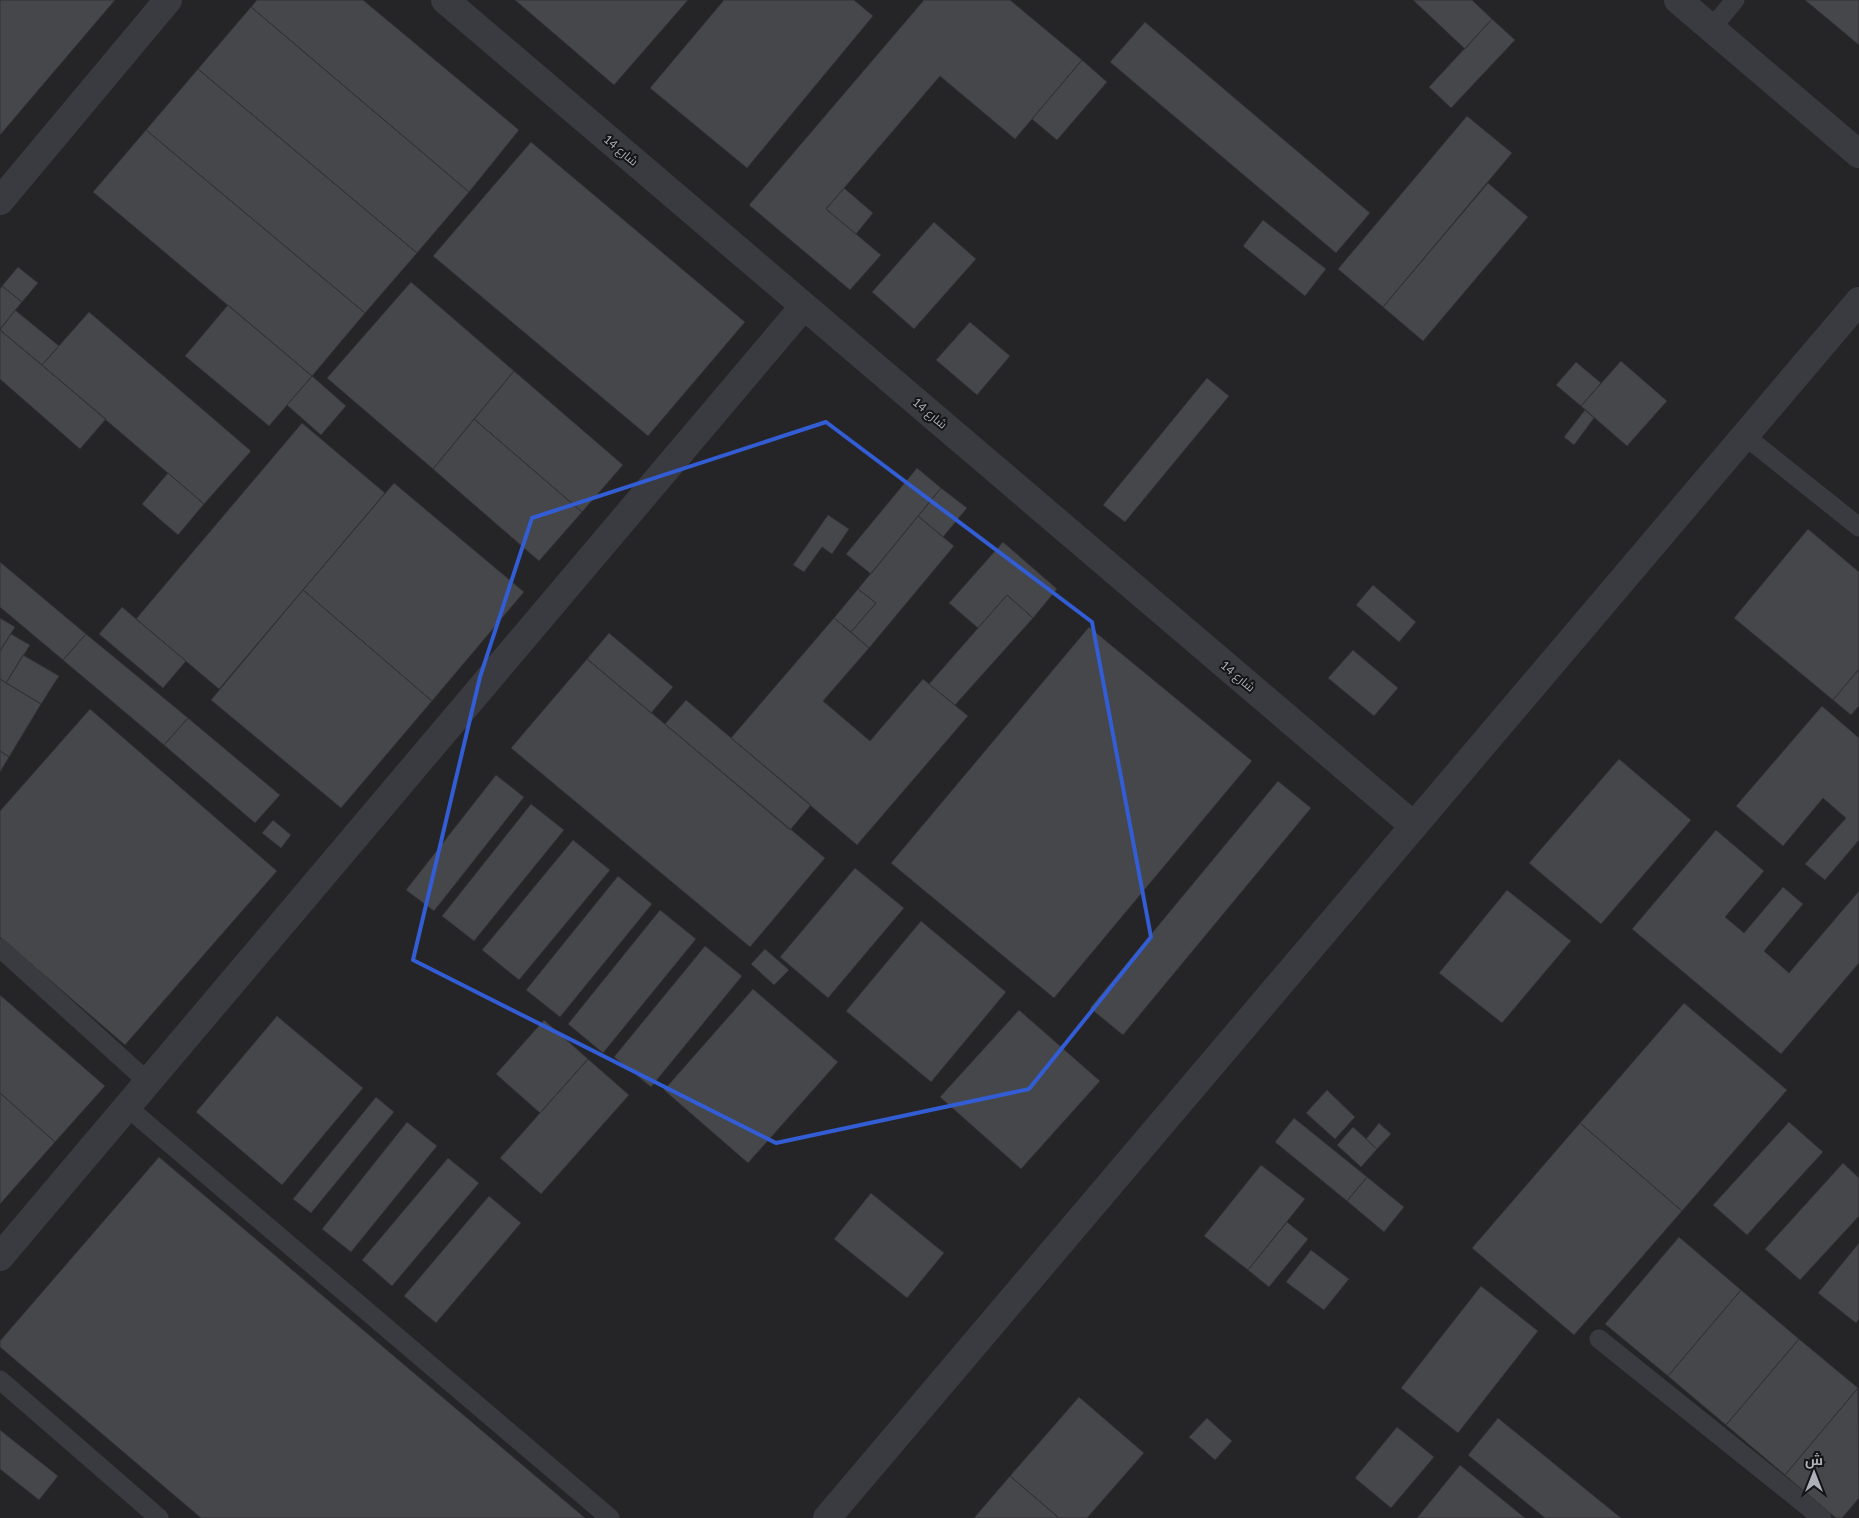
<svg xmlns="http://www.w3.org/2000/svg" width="1859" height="1518" viewBox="0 0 1859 1518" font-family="Lato,Cairo,sans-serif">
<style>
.built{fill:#252528}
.building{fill:#46474b;stroke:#333337}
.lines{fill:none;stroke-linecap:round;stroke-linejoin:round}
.service{stroke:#3a3b40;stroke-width:19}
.minor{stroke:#3a3b40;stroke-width:28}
.marked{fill:none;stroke:#325dd4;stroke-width:4;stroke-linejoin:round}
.labels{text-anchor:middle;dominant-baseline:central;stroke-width:4;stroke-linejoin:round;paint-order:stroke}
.street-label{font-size:12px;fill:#acb1ba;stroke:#141416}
</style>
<rect width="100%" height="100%" fill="#19191b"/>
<path class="built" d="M0 0H1859V1518H0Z"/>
<path class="building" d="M0 0H115L0 135Z
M257 0H363L519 130 469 192 251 7Z
M515 0H688L614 85Z
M724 0H854L873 16 747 168 650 88Z
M924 0H1010L1082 60 1015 139 940 76 826 209 881 255 850 290 749 205Z
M1413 0H1472L1492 19 1465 49Z
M1805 0H1859V45Z
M251 7 469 192 417 253 198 69Z
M1492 19 1515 40 1451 108 1429 87Z
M1145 22 1370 213 1336 253 1110 62Z
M1082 60 1107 82 1057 140 1032 119Z
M198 69 417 253 365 313 146 130Z
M1467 116 1512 153 1383 307 1338 269Z
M146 130 365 313 312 376 93 192Z
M531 142 745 322 648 436 433 256Z
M1488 183 1528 217 1423 341 1383 307Z
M844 188 873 213 856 234 826 209Z
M1263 220 1326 269 1305 296 1243 246Z
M934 222 976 259 914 329 872 292Z
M18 267 38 283 22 302 2 286Z
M411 282 514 371 433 469 327 378Z
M2 286 22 302 0 329V289Z
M228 305 312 376 269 426 185 356Z
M15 310 59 346 42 365 0 330Z
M89 312 251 451 204 504 42 365Z
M970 322 1010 356 977 395 936 360Z
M0 330 106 419 80 449 0 379Z
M1621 361 1667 401 1627 446 1581 406Z
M1576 362 1601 383 1581 406 1556 385Z
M514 371 623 465 582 512 474 419Z
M312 376 346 406 321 435 287 405Z
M1207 378 1229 396 1125 522 1103 505Z
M1585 410 1594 418 1574 445 1564 437Z
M474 419 582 512 539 561 433 469Z
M302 423 385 493 219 689 136 619Z
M917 468 941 488 871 574 846 554Z
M168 473 204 504 178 535 142 504Z
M394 483 524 592 432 701 303 590Z
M941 488 967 508 943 537 918 516Z
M828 515 849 529 832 554 822 547 804 572 793 565Z
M918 516 954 546 869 648 851 632 876 603 858 589Z
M1808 529 1859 572V669L1833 700 1734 618Z
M1003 542 1057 589 1033 618 1007 595 978 628 949 603Z
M0 562 86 634 63 660 0 607Z
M1373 585 1416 622 1399 642 1356 605Z
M858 589 876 603 851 632 834 618Z
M303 590 432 701 341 808 211 700Z
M1007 595 1033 618 955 705 929 684Z
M122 607 186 661 163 688 99 634Z
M0 618 15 627 0 651Z
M834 618 869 648 823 701 870 741 923 679 968 716 857 845 731 738Z
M1089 627 1252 761 1054 998 891 863Z
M609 633 673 687 651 713 587 659Z
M11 634 30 645 6 683 0 679V651Z
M86 634 188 718 164 745 63 660Z
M1353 650 1398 688 1374 716 1328 678Z
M23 655 59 676 41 704 6 683Z
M587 659 825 858 750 947 511 748Z
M1859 669V706L1851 715 1833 700Z
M0 679 41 704 9 757 0 751Z
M686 700 811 805 790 830 665 724Z
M1822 706 1859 738V840L1825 880 1805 864 1846 818 1823 798 1783 846 1736 806Z
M90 709 277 871 125 1045 0 937V811Z
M188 718 280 795 255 823 164 745Z
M0 751 9 757 0 772Z
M1619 759 1691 820 1601 924 1529 863Z
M496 775 524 797 434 911 406 890Z
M1278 781 1311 808 1123 1035 1090 1008Z
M531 804 564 830 474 941 442 916Z
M273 820 291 835 281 848 262 833Z
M1716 830 1764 871 1725 917 1744 933 1783 887 1803 904 1764 951 1789 973 1859 891V963L1781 1054 1632 929Z
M573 840 610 870 519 980 482 950Z
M855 868 904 908 828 998 780 957Z
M618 876 652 904 560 1017 526 990Z
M1507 890 1571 941 1502 1023 1439 973Z
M660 910 696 939 603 1053 568 1024Z
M921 921 1006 992 931 1082 846 1011Z
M705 946 742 976 651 1087 614 1057Z
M765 949 789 970 774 985 751 964Z
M753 989 838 1062 748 1163 664 1090Z
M0 995 105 1086 55 1142 0 1093Z
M1684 1003 1787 1090 1682 1211 1580 1123Z
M1019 1010 1100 1081 1021 1169 940 1097Z
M277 1016 363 1088 282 1185 196 1112Z
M544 1020 588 1059 540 1113 496 1074Z
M588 1059 629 1095 541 1194 500 1158Z
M1327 1090 1355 1117 1335 1139 1306 1113Z
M0 1093 55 1142 0 1204Z
M376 1097 394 1112 311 1213 293 1199Z
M1294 1118 1367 1177 1347 1201 1275 1142Z
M407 1122 437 1146 351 1252 322 1229Z
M1789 1122 1823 1152 1747 1235 1713 1205Z
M1379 1123 1391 1134 1377 1149 1366 1139Z
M1580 1123 1682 1211 1574 1335 1472 1248Z
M1353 1127 1377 1149 1361 1167 1337 1145Z
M159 1157 585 1518H201L0 1347V1341Z
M448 1158 479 1183 392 1286 362 1260Z
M1843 1163 1859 1178V1216L1800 1280 1765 1249Z
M1261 1165 1305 1199 1248 1270 1204 1236Z
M1367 1177 1404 1207 1384 1232 1347 1201Z
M871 1193 944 1253 907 1298 834 1239Z
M489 1196 521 1223 436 1323 404 1296Z
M1287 1222 1308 1239 1269 1287 1248 1270Z
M1679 1237 1741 1290 1668 1376 1605 1324Z
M1859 1243V1319L1856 1323 1818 1293Z
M1311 1250 1349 1279 1324 1310 1286 1282Z
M1481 1286 1538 1331 1458 1433 1401 1388Z
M1741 1290 1799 1339 1726 1425 1668 1376Z
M1799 1339 1858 1388 1785 1475 1726 1425Z
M1858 1388 1859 1498 1842 1518H1836L1785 1475Z
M1079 1397 1144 1453 1087 1518H1059L1010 1476Z
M1207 1418 1232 1441 1215 1460 1189 1437Z
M1498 1418 1621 1518H1545L1468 1455Z
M1397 1427 1434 1457 1391 1508 1355 1478Z
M0 1430 58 1476 39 1500 0 1469Z
M1460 1465 1525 1518H1417Z
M1010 1476 1059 1518H974Z"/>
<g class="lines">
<path class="service" d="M1711 29 1735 0
M1745 436 1859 527
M0 948 148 1082
M127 1107 610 1518
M1599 1339 1822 1518
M0 1380 159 1518"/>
<path class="minor" d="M445 0 1414 826
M1678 0 1859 154
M0 201 168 0
M0 1257 804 306
M827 1518 1859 301"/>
</g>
<path class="marked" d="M826 422 1092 622 1151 937 1029 1089 776 1143 413 960 480 677 532 518Z"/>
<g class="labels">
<g class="street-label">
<text transform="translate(621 150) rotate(40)">شارع 14</text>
<text transform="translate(930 413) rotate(40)">شارع 14</text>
<text transform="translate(1238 676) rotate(40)">شارع 14</text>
</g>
</g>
<g transform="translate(1814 1473)" stroke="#141416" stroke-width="4" paint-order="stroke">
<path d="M0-4L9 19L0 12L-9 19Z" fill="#acb1ba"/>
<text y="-8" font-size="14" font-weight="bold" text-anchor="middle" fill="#acb1ba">ش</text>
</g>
</svg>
